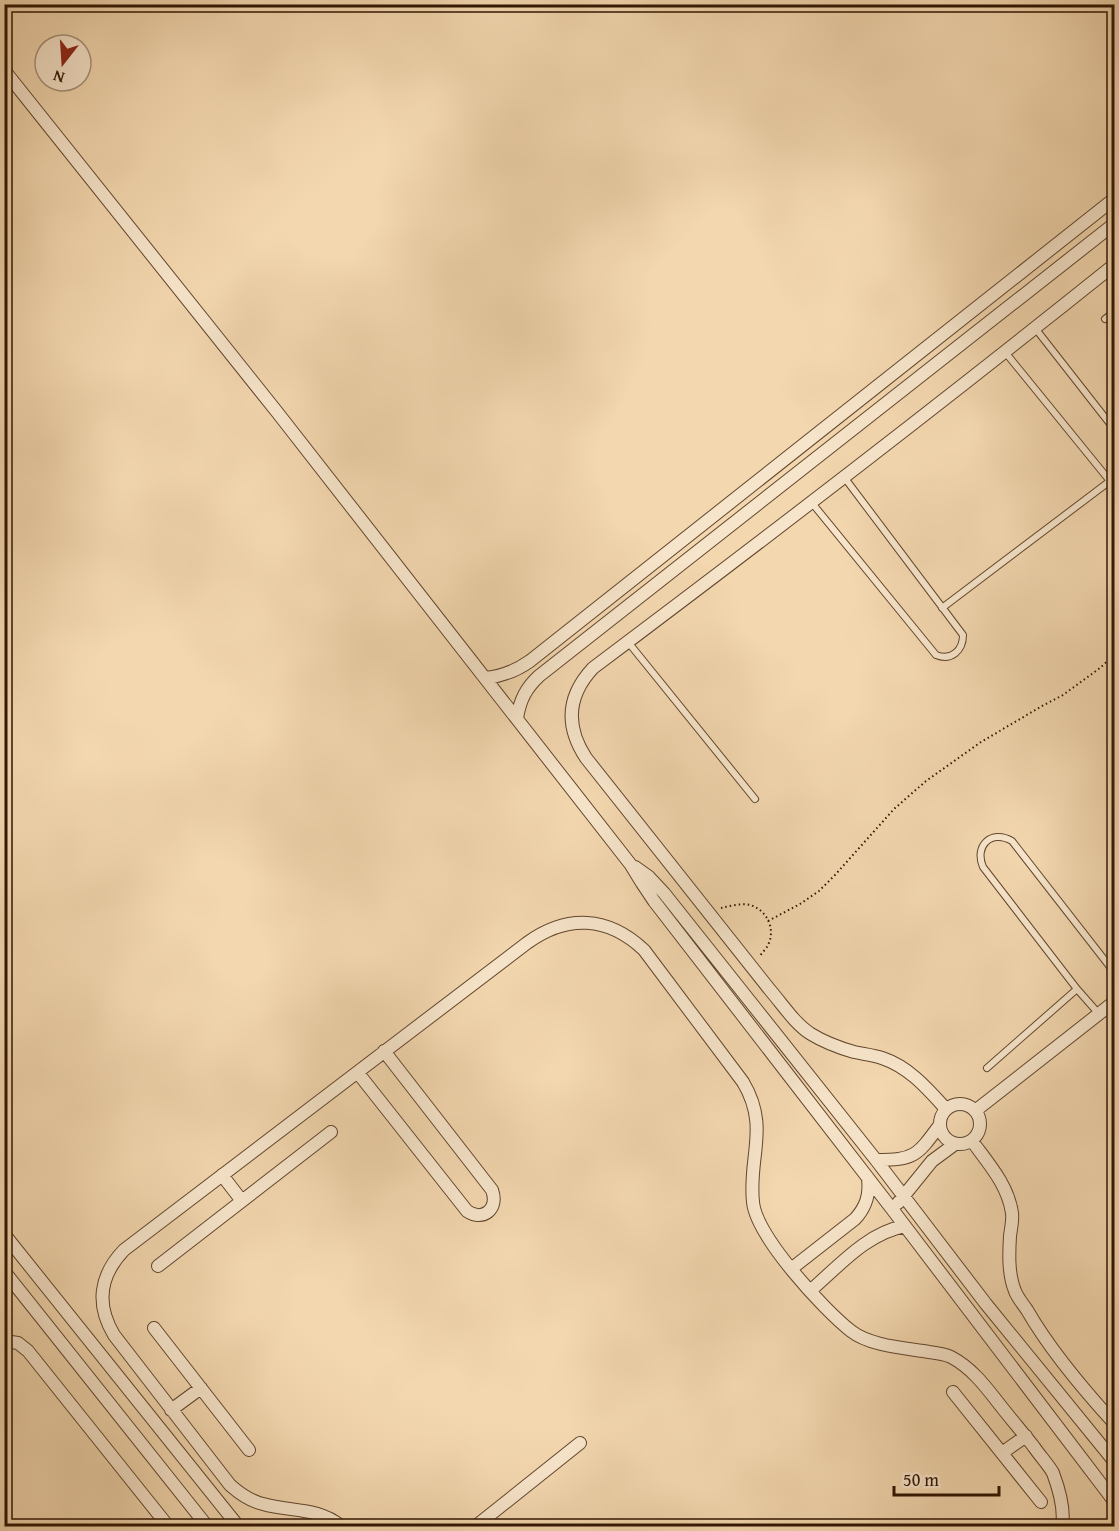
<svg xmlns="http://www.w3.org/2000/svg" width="1119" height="1531" viewBox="0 0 1119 1531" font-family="'Gentium Book Plus',serif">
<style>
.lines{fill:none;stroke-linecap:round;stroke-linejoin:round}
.service-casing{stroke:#61462d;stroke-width:8}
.minor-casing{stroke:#61462d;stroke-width:14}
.path{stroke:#301602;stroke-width:2;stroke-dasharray:1.5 3;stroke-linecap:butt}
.service{stroke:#f7e5cb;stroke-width:6}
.minor{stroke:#f7e5cb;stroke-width:12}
</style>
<rect width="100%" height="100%" fill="#f3d7af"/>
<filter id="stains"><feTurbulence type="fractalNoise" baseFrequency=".00333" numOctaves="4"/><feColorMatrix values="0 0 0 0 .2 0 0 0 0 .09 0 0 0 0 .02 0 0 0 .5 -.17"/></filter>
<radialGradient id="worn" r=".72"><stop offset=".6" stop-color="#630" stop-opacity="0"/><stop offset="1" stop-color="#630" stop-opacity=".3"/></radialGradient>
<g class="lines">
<defs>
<path id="service" d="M1105 319 1114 312
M1035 328 1114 429
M1005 352 1114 486
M812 503 936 655C951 661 963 651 963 635L844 477
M942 608 1110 481
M628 642 755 799
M1099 1014 1077 989 983 867C974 846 991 829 1012 841L1114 972
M987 1068 1077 989"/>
<path id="minor" d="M4 70 277 412 631 865 642 883 654 901 892 1209 1114 1501
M486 678C502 676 516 671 530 661L1114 199
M517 718C520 700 526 688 539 676L1114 224
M635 867 649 877 664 893 876 1160 986 1304 1114 1461
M358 1073 467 1211C483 1222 499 1209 492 1190L384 1051
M940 1124a20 20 0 1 1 40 0a20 20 0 1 1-40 0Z
M946 1109C927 1088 909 1067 882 1058 873 1055 863 1054 854 1052 840 1048 824 1042 811 1034 795 1024 783 1005 770 990L586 758C565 726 567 696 593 668 769 536 943 402 1114 265
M975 1111 1114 1002
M972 1141C988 1163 1008 1185 1012 1213 1013 1220 1011 1228 1010 1236 1009 1253 1008 1274 1015 1291 1017 1297 1023 1304 1027 1310 1050 1350 1083 1389 1114 1423
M876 1160C914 1160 917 1156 939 1126
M222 1175 242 1201
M898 1203 932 1161 955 1144
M4 1234 238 1526
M158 1266 331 1132
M791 1269 855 1219C866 1207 870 1195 868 1179
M4 1271 207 1526
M810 1291C839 1266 867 1233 905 1226
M154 1328 249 1450
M4 1341 18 1343 28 1351 168 1526
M953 1392 1041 1502
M171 1410 201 1388
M1002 1453 1026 1436
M341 1526C317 1507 291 1512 263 1504 250 1501 240 1494 230 1485L114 1335C96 1305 99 1276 124 1250L527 943C567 914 608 916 644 950L743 1082C770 1127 748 1157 753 1202 756 1236 823 1309 851 1331 870 1346 906 1348 929 1352 937 1353 945 1354 951 1357 972 1368 986 1387 1000 1405 1011 1419 1023 1433 1034 1447 1040 1456 1048 1464 1053 1473 1059 1489 1065 1509 1062 1526
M476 1526 580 1443
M1112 1526 1114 1525"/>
</defs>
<use href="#service" class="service-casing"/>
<use href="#minor" class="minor-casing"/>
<path class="path" d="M721 908C730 906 741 903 750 905 767 910 776 929 768 945 766 949 762 953 759 957
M768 921 800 904 819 891 835 875 894 809 926 781 981 742 1042 706 1063 695 1100 668 1114 655"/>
<use href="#service" class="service"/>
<use href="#minor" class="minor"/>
</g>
<rect width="1119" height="1531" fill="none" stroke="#f3d7af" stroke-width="24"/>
<rect x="6" y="6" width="1107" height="1519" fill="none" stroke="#301602" stroke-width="3"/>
<rect x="12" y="12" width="1095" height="1507" fill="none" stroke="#301602" stroke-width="1.5"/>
<g transform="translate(63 63) rotate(197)"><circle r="28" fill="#f7e5cb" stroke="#a7927b" stroke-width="1.5"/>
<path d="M0-4.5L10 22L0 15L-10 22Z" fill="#8f2418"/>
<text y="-9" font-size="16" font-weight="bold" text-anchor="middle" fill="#301602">N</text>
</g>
<path d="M894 1486v9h105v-9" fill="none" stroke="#301602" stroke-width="3"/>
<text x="903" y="1486" font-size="18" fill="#301602" stroke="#f7e5cb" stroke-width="4.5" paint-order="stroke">50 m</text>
<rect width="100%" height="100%" filter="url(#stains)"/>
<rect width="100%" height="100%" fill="url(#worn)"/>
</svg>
